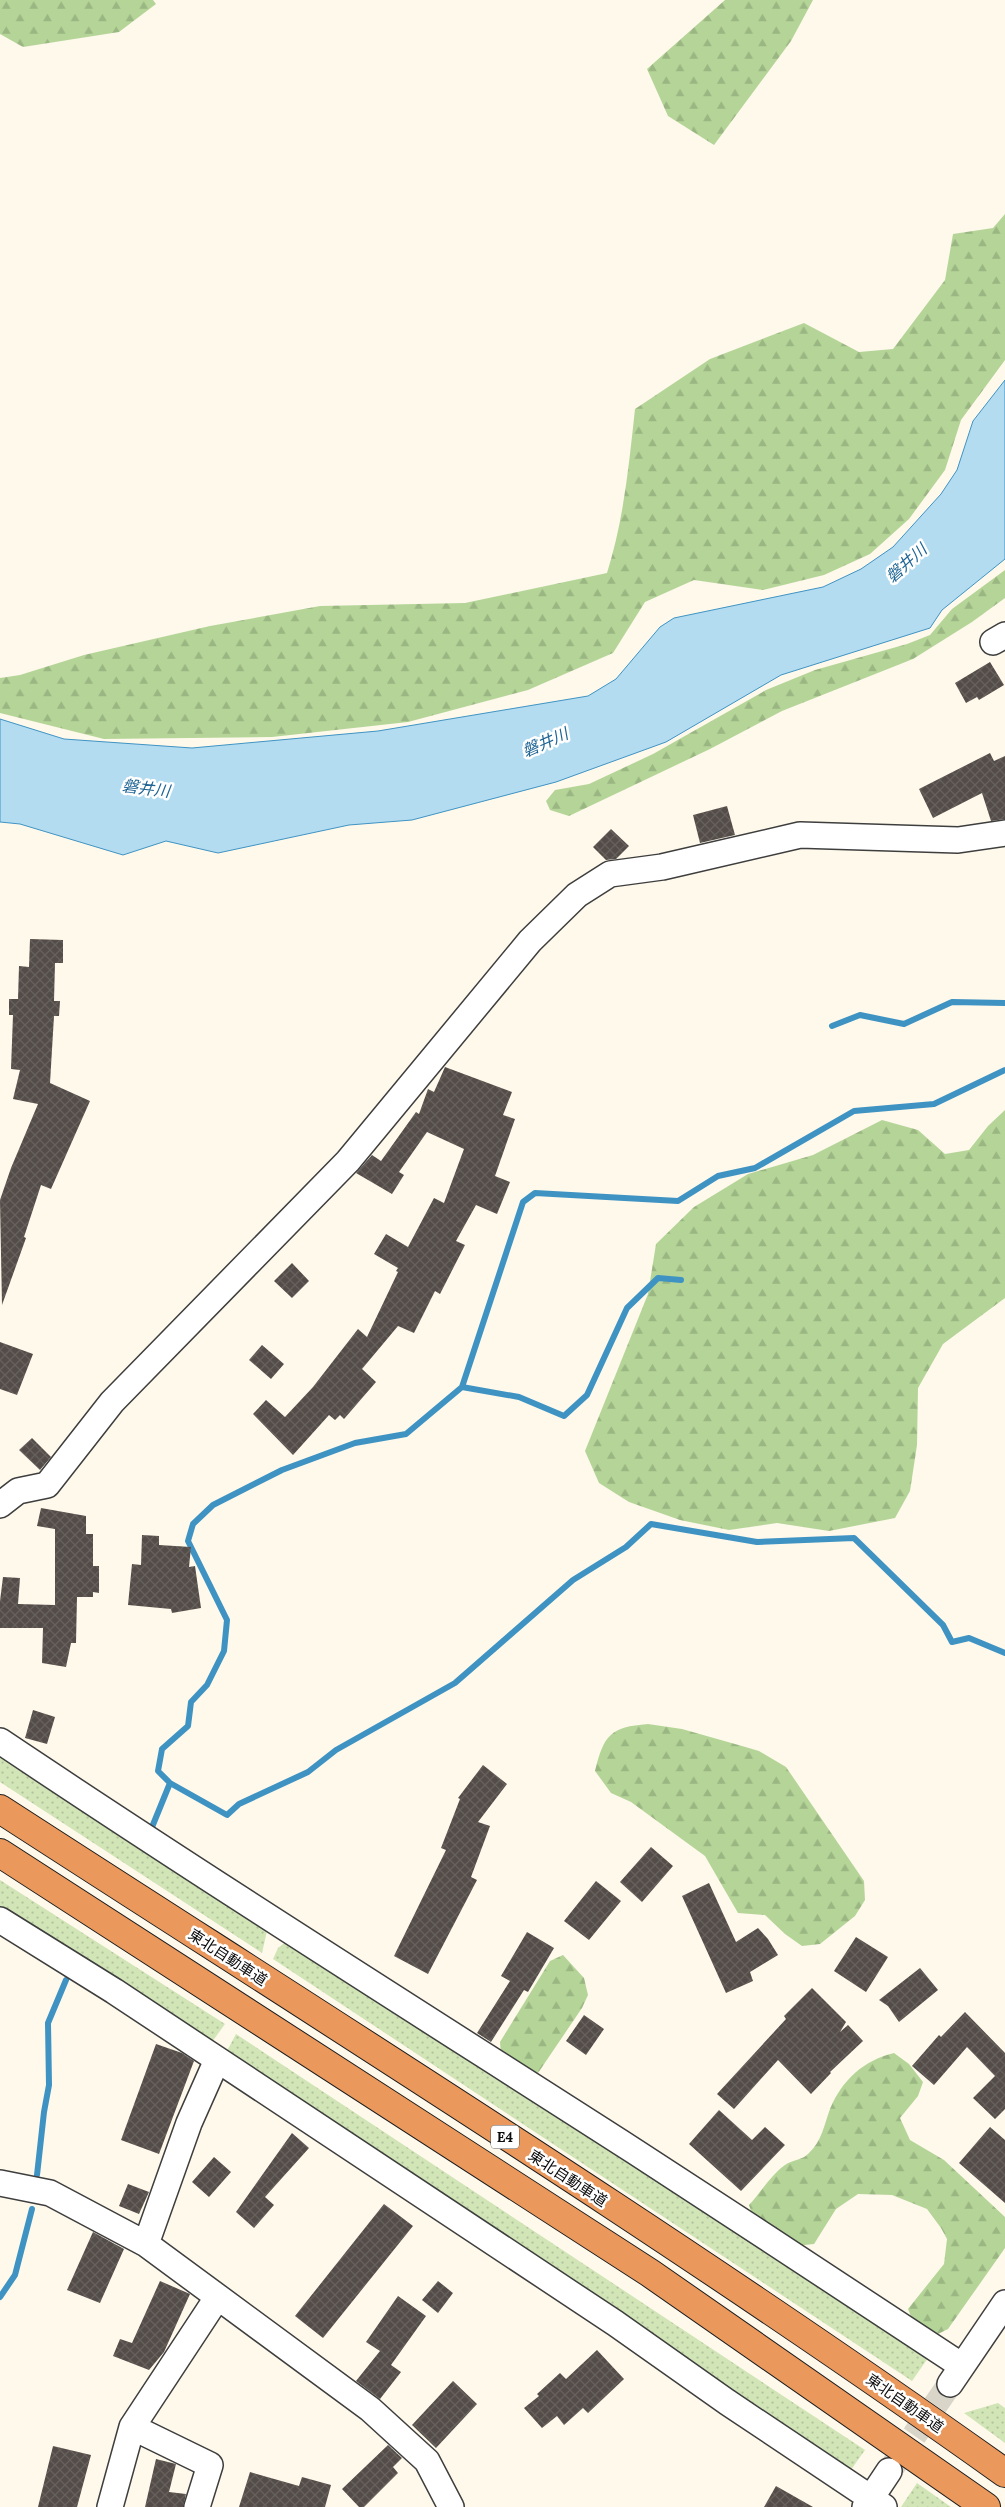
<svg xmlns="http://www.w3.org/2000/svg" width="1005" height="2507" viewBox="0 0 1005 2507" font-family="Lora,'Noto Sans JP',serif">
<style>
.grass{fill:url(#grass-dots)}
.forest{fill:url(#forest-firs)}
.water{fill:#b3dcf1;stroke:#3f93c3}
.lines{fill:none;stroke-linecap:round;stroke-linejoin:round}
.stream{stroke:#3f93c3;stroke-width:6}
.building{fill:url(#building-cross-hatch)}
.minor-tunnel{stroke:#dad5c9;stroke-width:25;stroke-dasharray:25 12;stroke-linecap:butt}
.minor-casing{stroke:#3e3e3e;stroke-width:28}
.highway-casing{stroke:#1c1c1c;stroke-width:30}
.minor{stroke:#fff;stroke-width:25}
.highway{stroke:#ea985c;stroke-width:28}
.labels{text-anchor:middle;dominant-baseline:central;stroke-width:5;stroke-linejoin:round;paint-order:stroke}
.shield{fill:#fff;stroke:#545454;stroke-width:1}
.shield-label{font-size:14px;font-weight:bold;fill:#0b0b0b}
.street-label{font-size:15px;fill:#0b0b0b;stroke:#fff}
.water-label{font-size:16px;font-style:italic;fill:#1e6494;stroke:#fff}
</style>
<defs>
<pattern id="grass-dots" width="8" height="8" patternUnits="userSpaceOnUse" patternTransform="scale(1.25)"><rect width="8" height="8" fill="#d1e5b7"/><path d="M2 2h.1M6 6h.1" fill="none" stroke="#b2c39c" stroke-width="1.8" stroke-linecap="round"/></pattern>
<pattern id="forest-firs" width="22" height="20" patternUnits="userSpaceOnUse" patternTransform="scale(1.25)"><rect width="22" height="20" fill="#b5d598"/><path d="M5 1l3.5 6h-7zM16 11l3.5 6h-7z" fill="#9ab682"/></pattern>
<pattern id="building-cross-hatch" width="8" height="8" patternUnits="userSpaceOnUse" patternTransform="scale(1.25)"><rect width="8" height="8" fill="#534c48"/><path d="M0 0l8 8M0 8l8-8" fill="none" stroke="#67615e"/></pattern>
</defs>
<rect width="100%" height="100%" fill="#fef9eb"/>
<path class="grass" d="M0 1751 262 1924 267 1931 262 1953 0 1782Z
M0 1880 225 2024 212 2042 0 1912Z
M287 1941 928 2358 912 2381 273 1959 278 1948Z
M236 2034 865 2450 848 2474 227 2051Z
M998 2403 1005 2408V2443L964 2413Z
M917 2483 951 2507H901Z"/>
<path class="forest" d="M0 0H153L156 4 119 32 23 47 0 34Z
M725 0H813L791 41 714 145 668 116 647 69Z
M1005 214V360L961 420 945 470 909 519 870 554 824 575 763 590 694 580 645 602 613 653 528 690 408 722 272 737 104 739 0 713V678L20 675 84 655 210 626 320 606 465 603 607 573C624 519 629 464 635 409L710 359 804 323 859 352 893 349 945 280 953 234 993 228Z
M1005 570V598L972 622 913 659 782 711 710 749 569 816 550 810 546 801 555 790 589 784 653 754 766 690 815 670 907 644 930 635 952 609Z
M1005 1110V1298L943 1344 918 1388 917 1445 910 1491 895 1518 829 1531 777 1523 729 1530 680 1520 629 1502 599 1483 585 1451 648 1294 656 1244 694 1207 748 1174 813 1155 882 1120 918 1130 945 1154 969 1150 988 1126Z
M648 1724 682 1729 742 1746 759 1751 786 1767 864 1881 865 1900 855 1916 820 1944 802 1946 785 1934 765 1915 738 1913 705 1856 631 1802 611 1793 595 1771C604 1735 610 1727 648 1724Z
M563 1955 584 1978 588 1995 582 2008 536 2076 501 2054 500 2042 550 1961Z
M894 2053 909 2064 923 2082 918 2096 900 2118 910 2140 944 2160 1005 2217V2248L948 2329 936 2335 914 2324 908 2309 944 2264 947 2239 941 2228 927 2209 892 2195 858 2194 836 2209 814 2244 795 2246 753 2217 749 2205C760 2193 772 2174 785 2165 792 2160 803 2160 809 2153 822 2141 824 2125 830 2109 842 2080 864 2060 894 2053Z"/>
<path class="water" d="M1005 380V559L942 610 930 628 781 675 666 742 556 782 412 820 349 825 218 853 166 841 123 855 20 824 0 822V719L64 739 192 748 378 731 588 696 616 679 660 627 674 618 823 587 861 569 893 547 941 494 957 470 973 421Z"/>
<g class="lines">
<path class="stream" d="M832 1026 860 1015 904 1024 952 1002 1005 1003
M462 1387 523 1202 535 1193 678 1201 718 1176 755 1168 854 1111 934 1104 1005 1070
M170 1783 227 1815 239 1804 308 1772 336 1750 455 1683 573 1580 626 1547 651 1524 757 1542 854 1538 943 1625 952 1642 969 1638 1005 1653
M150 1832 170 1783 158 1771 162 1749 188 1726 191 1702 207 1685 224 1651 227 1620 188 1541 193 1524 213 1505 282 1470 355 1443 406 1434 462 1387 519 1397 564 1416 587 1395 627 1308 658 1278 681 1280
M37 2175 44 2112 49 2085 48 2023 66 1980
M0 2297 15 2275 32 2209"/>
</g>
<path class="building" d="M990 662 1004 685 979 700 977 697 966 703 955 683Z
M990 753 994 761 1005 756V819L991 821 982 793 933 818 919 789Z
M727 806 735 835 700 843 693 815Z
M611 829 629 846 616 859 606 860 593 847Z
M30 939 63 940V963H55L54 1001H60L59 1016H54L50 1083 90 1101 51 1189 41 1185 24 1237 26 1238 2 1305 0 1200 11 1168 38 1104 13 1099 20 1070 11 1069 13 1015H9V999H18L19 966 29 967Z
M445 1067 512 1092 503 1115 515 1119 495 1176 510 1182 497 1214 476 1205 456 1241 465 1245 440 1294 435 1291 414 1333 398 1326 362 1369 376 1382 344 1419 340 1415 335 1420 329 1415 293 1455 253 1414 266 1400 285 1417 313 1387 358 1329 367 1337 398 1272 396 1271 398 1268 374 1254 386 1234 408 1247 434 1198 444 1203 464 1149 427 1132 399 1172 404 1175 392 1194 356 1173 372 1155 381 1161 416 1112 419 1114 428 1089 434 1092Z
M292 1263 309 1281 292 1298 274 1281Z
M0 1342 33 1354 17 1395 0 1389Z
M262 1345 284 1364 271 1379 249 1360Z
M32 1438 51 1457 40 1470 19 1450Z
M41 1508 86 1516V1534H93V1566H99V1593L93 1592V1597H77L76 1643H71L66 1667 42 1663 43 1628H0V1601L3 1577 20 1578 18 1604 55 1605V1529L37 1526Z
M142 1535 159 1536V1545L191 1547 189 1567 195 1566 201 1608 172 1613 171 1609 128 1605 132 1564 141 1565Z
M33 1710 55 1717 47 1744 25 1738Z
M483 1765 507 1784 478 1822 490 1826 471 1877 477 1880 428 1974 394 1956 446 1850 441 1848 460 1799 458 1798Z
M651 1847 673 1866 642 1902 620 1882Z
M596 1881 621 1901 589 1940 564 1921Z
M709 1883 736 1942 758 1928 768 1939 778 1955 750 1972 753 1981 726 1993 682 1896Z
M527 1932 554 1948 528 1992 524 1990 491 2042 477 2033 510 1981 501 1976Z
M856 1937 888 1957 866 1992 834 1971Z
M920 1968 938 1990 899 2022 888 2006 879 2000Z
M812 1988 846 2022 840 2032 848 2025 863 2041 830 2072 831 2073 811 2094 778 2060 734 2109 717 2094 786 2019 784 2016Z
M965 2012 1005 2053V2109L995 2119 973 2098 995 2076 967 2047 934 2085 912 2066 939 2035 941 2037Z
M584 2015 604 2029 586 2055 566 2041Z
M156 2044 182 2053 194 2061 159 2154 121 2140Z
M719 2110 752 2140 765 2127 785 2145 741 2191 689 2144Z
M990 2127 1005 2140V2203L959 2163Z
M292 2133 309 2148 265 2197 274 2205 254 2228 236 2212Z
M214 2157 231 2172 209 2197 192 2182Z
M128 2184 149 2192 139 2214 119 2206Z
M384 2204 413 2226 323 2338 295 2316Z
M93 2232 124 2249 100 2303 67 2290Z
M160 2281 190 2294 164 2352 149 2370 113 2356 120 2339 132 2343Z
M438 2281 453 2293 438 2313 422 2300Z
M398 2296 426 2316 391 2365 401 2372 380 2399 356 2381 380 2351 366 2342Z
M597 2350 624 2379 588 2413 583 2408 564 2425 557 2416 542 2428 524 2408 539 2396 537 2394 560 2373 566 2379Z
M453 2381 477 2404 436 2448 412 2425Z
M388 2445 402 2458 393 2467 398 2473 364 2507H359L342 2489Z
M53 2446 91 2455 77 2507H38Z
M156 2459 176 2464 169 2492 186 2494 183 2507H145Z
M250 2472 299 2486 302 2477 331 2485 325 2507H239Z
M776 2486 813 2507H764Z"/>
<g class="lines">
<path class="minor-tunnel" d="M893 2466 950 2384"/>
<defs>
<path id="minor" d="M993 642 1005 635
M0 1505 18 1491 47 1485 112 1402 348 1161 530 941 577 895 610 874 662 867 800 835 958 840 1005 833
M0 1741C209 1881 422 2015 634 2151 744 2222 852 2294 962 2366
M0 1920 114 1991 615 2323 727 2402 884 2507
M0 2183 50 2193 146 2244 370 2409 427 2461 451 2507
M146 2244 189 2123 217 2060
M950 2384 1005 2303
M132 2427 210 2465 197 2507
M110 2507 132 2427 217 2298
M865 2507 889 2471"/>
<path id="highway" d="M0 1809C337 2027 678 2240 1005 2473
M0 1853 650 2273 986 2507"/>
</defs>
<use href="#minor" class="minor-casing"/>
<use href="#highway" class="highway-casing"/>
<use href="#minor" class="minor"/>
<use href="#highway" class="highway"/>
</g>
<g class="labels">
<rect class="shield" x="491" y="2125.5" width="28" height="23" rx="4"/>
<g class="shield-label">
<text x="505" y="2137">E4</text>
</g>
<g class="street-label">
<text transform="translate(228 1957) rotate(33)">東北自動車道</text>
<text transform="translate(568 2178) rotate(33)">東北自動車道</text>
<text transform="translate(905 2403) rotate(35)">東北自動車道</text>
</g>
<g class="water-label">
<text transform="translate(906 563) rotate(-42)">磐井川</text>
<text transform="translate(545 742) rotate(-24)">磐井川</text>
<text transform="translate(146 788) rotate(7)">磐井川</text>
</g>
</g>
</svg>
